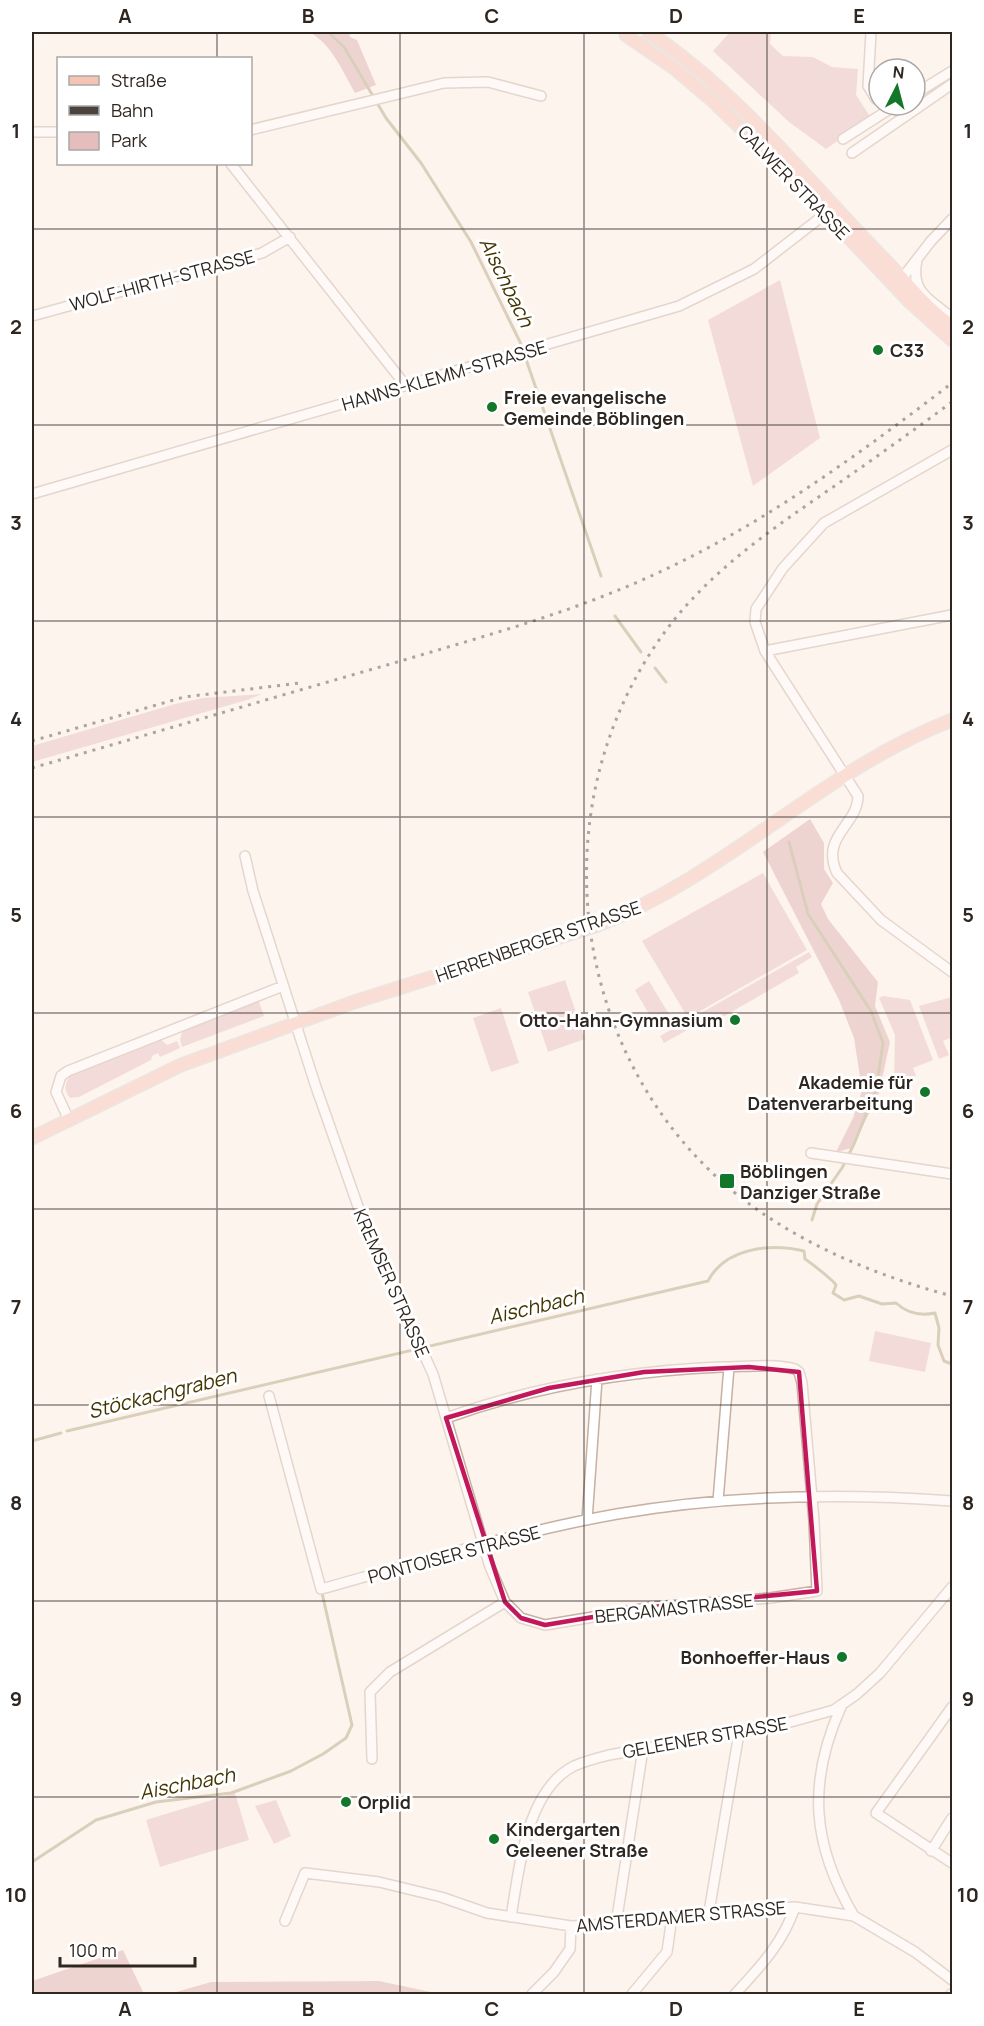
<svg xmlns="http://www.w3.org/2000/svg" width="984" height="2026" viewBox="0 0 984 2026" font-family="Manrope,sans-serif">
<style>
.green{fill:#e4bdbc}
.forest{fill:#dcaeae}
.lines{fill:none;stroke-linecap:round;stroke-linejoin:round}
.stream{stroke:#afa37d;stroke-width:3}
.minor-casing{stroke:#c6b1a3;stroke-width:12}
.major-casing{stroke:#d5d4d2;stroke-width:15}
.minor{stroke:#fff;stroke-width:9}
.major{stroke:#f5c4b5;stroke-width:12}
.rail{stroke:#4b433d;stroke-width:3;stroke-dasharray:3 6;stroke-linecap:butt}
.marked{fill:none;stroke:#c2185b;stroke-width:4.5;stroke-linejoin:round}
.grid{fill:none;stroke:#2e2620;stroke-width:1.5;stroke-opacity:0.55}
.poi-dot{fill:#127729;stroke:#fff;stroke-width:2}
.labels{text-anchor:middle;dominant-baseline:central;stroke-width:6;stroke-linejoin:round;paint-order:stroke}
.street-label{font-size:18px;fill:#2e2620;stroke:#fff}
.poi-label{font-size:18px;font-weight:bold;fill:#2e2620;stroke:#fff;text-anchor:start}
.water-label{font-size:20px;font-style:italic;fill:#433502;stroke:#fff}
.neatline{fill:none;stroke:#2e2620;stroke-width:2}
.grid-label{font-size:20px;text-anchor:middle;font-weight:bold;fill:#2e2620}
</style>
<rect width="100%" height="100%" fill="#fdf4ee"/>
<path class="green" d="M730 32H771L770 44 783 56 813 57 832 67 858 69 856 95 871 118 826 149 789 122 713 51Z
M780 280 820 438 753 486 708 320Z
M262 694 247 700 32 762V746L175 704 203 698Z
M763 873 807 950 688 1018 642 941Z
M809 952 812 957 796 967 799 973 707 1026 703 1021 664 1043 660 1036Z
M565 980 585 1039 548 1052 528 992Z
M649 981 672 1019 657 1028 635 990Z
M883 996 910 1000 933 1060 913 1068 916 1076 894 1085 895 1035 879 998Z
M952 997V1037L943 1041 949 1055 939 1059 919 1006Z
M258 999 264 1016 182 1047 180 1039 183 1029Z
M501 1008 519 1063 491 1072 473 1018Z
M160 1039 167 1045 177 1041 180 1048 160 1057 158 1053 152 1056 151 1060 79 1097 70 1098C63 1090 65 1082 71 1075Z
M875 1331 931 1343 925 1372 869 1361Z
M235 1793 249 1840 160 1867 146 1820Z
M276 1800 291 1836 274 1844 255 1806Z"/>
<path class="forest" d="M309 32H349L350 37 357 40 376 85 355 93C343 72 331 43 309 32Z
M810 819 824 843V869L833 883 821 904 828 919 878 982 875 1006 890 1042 879 1093 852 1148 836 1152 853 1118 862 1090 854 1038 839 1000 763 852Z
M123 1950 144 1994H32V1981Z
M379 1981 431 1992V1994H169L211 1982Z"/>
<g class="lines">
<path class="stream" d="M328 32 344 47 386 118 421 163 471 242 520 342 601 576
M615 616 641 652
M655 668 666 682
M789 842 808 914 871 1011 883 1043 876 1090 854 1144 842 1168 817 1204 812 1220
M67 1431 708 1281C725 1248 770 1243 804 1251L805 1259C811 1263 833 1280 836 1285L833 1293 844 1300 859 1296 882 1304 896 1303C907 1313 921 1316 935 1313L939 1328 938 1345 944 1361 952 1364
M32 1441 61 1433
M32 1862 96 1820 156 1802 231 1793 291 1771 323 1754 346 1738 352 1725 322 1593"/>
<defs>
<path id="minor" d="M871 32 868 86 876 99
M915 94 952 71
M250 130 444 83 488 82 541 96
M32 132H58
M843 139 896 105
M852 153 952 84
M231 164 406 386
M917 260C910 293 930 299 952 318
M900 281 931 241 952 219
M32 316 262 253 290 237
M952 450 824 523 783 568 756 609 755 622 765 651 858 796C858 825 820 836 837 873L881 920 952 972
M32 494 679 306 754 269 829 211
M765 651 952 615
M245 856 253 891 316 1087 367 1232 433 1374 490 1567 505 1602 521 1618 545 1625 653 1607 770 1598 817 1591 814 1521 802 1383 799 1372 795 1369C773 1363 744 1367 721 1367 627 1371 535 1386 446 1418
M69 1120 56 1092 61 1076 68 1071 283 986
M811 1153 952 1174
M269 1396 321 1589C419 1562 517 1532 617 1514 727 1495 841 1493 952 1501
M718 1501 729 1367
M587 1520 597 1379
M841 1707C807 1783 812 1845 854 1916
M952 1707 876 1813 952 1863
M372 1759 370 1692 390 1672 505 1602
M931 1851 952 1818
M709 1912 739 1733
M511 1917C519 1870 526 1790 574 1766 585 1761 597 1758 609 1755L787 1723 834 1710 857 1694 880 1673 952 1587
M285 1921 305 1873 379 1882 441 1897 487 1913 571 1926 616 1924 709 1912 795 1907 854 1916 915 1952 952 1980
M616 1924 643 1749
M532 1994 554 1972 570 1949 571 1926
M632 1994 667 1952 672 1917
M735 1994C760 1967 783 1943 795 1907
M951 1994H952"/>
<path id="major" d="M648 32C738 92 806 179 881 256 905 280 924 307 952 326
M626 35 674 68 712 100 795 181 911 303 952 340
M32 1138 181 1065 354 1002 598 925C729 874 822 770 952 720"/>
</defs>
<use href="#minor" class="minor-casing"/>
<use href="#major" class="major-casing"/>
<use href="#minor" class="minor"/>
<use href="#major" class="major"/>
<path class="rail" d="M952 402C914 430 875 458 836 485 775 527 712 569 667 629 536 804 568 1061 740 1197 802 1245 877 1276 952 1296
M32 741 184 697 300 683
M32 768C150 734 268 699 387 665 481 637 576 612 664 570 768 521 862 452 952 383"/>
</g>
<path d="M0 0H984V2026H0ZM749 1367 799 1372 817 1591 653 1607 545 1625 521 1618 505 1602 446 1418 549 1388 644 1372Z" fill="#fdf4ee" fill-opacity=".55" fill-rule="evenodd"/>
<path class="marked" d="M749 1367 799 1372 817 1591 653 1607 545 1625 521 1618 505 1602 446 1418 549 1388 644 1372Z"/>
<path class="grid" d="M217 32V58M400 32V1994M584 32V1994M767 32V1994M217 164V1994M32 229H952M32 425H952M32 621H952M32 817H952M32 1013H952M32 1209H952M32 1405H952M32 1601H952M32 1797H952"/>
<g class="poi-dot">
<circle cx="878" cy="350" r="6"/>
<circle cx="492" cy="407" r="6"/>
<circle cx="735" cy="1020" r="6"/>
<circle cx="925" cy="1092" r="6"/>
<rect x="719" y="1173" width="16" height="16" rx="3"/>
<circle cx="842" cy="1657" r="6"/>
<circle cx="346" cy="1802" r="6"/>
<circle cx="494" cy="1839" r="6"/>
</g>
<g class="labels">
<g class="street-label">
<text transform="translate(794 182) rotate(46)">CALWER STRASSE</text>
<text transform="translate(162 280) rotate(-15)">WOLF-HIRTH-STRASSE</text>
<text transform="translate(444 375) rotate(-16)">HANNS-KLEMM-STRASSE</text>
<text transform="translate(538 941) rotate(-19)">HERRENBERGER STRASSE</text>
<text transform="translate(392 1283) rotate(66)">KREMSER STRASSE</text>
<text transform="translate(454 1554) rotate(-15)">PONTOISER STRASSE</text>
<text transform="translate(674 1608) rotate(-6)">BERGAMASTRASSE</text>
<text transform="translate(705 1737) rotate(-10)">GELEENER STRASSE</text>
<text transform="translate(681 1916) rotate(-5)">AMSTERDAMER STRASSE</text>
</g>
<g class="poi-label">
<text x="890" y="350">C33</text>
<text x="504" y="397">Freie evangelische<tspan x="504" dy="21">Gemeinde Böblingen</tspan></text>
<text x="723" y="1020" text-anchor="end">Otto-Hahn-Gymnasium</text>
<text x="913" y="1082" text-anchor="end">Akademie für<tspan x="913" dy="21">Datenverarbeitung</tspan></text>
<text x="740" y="1171">Böblingen<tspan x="740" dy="21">Danziger Straße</tspan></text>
<text x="830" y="1657" text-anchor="end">Bonhoeffer-Haus</text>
<text x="358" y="1802">Orplid</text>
<text x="506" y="1829">Kindergarten<tspan x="506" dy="21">Geleener Straße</tspan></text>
</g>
<g class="water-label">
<text transform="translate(507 282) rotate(64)">Aischbach</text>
<text transform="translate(536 1306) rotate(-13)">Aischbach</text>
<text transform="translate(162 1393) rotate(-14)">Stöckachgraben</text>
<text transform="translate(187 1783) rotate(-11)">Aischbach</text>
</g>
</g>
<rect width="984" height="2026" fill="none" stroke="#ffffff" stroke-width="66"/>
<rect x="57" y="57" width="195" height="108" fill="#ffffff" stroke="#aba8a6" stroke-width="1.5"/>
<rect x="69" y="76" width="30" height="9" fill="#f5c4b5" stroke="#aba8a6" stroke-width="1.5"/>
<text x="111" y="87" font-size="18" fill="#2e2620">Straße</text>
<rect x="69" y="106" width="30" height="9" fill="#4b433d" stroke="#aba8a6" stroke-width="1.5"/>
<text x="111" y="117" font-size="18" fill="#2e2620">Bahn</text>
<rect x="69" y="132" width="30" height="18" fill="#e4bdbc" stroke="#aba8a6" stroke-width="1.5"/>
<text x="111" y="147" font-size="18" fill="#2e2620">Park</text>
<g transform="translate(897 87) rotate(6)"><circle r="28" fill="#ffffff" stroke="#aba8a6" stroke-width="1.5"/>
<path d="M0-4.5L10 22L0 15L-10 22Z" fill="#127729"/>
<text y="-9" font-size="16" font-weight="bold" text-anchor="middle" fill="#2e2620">N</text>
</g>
<path d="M60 1957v9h135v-9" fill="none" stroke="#2e2620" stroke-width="3"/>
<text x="69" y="1957" font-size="18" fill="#2e2620" stroke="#ffffff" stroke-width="4.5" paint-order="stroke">100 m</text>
<rect x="33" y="33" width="918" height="1960" class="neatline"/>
<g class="grid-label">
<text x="125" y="23">A</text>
<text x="308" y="23">B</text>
<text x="492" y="23">C</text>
<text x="676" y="23">D</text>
<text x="859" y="23">E</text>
<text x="16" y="138">1</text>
<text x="968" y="138">1</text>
<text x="16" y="334">2</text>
<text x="968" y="334">2</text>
<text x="16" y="530">3</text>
<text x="968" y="530">3</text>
<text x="16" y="726">4</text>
<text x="968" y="726">4</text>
<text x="16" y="922">5</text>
<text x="968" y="922">5</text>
<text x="16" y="1118">6</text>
<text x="968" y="1118">6</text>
<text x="16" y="1314">7</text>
<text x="968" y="1314">7</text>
<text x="16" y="1510">8</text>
<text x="968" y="1510">8</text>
<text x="16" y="1706">9</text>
<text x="968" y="1706">9</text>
<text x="16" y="1902">10</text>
<text x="968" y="1902">10</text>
<text x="125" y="2016">A</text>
<text x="308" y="2016">B</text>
<text x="492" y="2016">C</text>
<text x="676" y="2016">D</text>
<text x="859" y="2016">E</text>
</g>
</svg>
